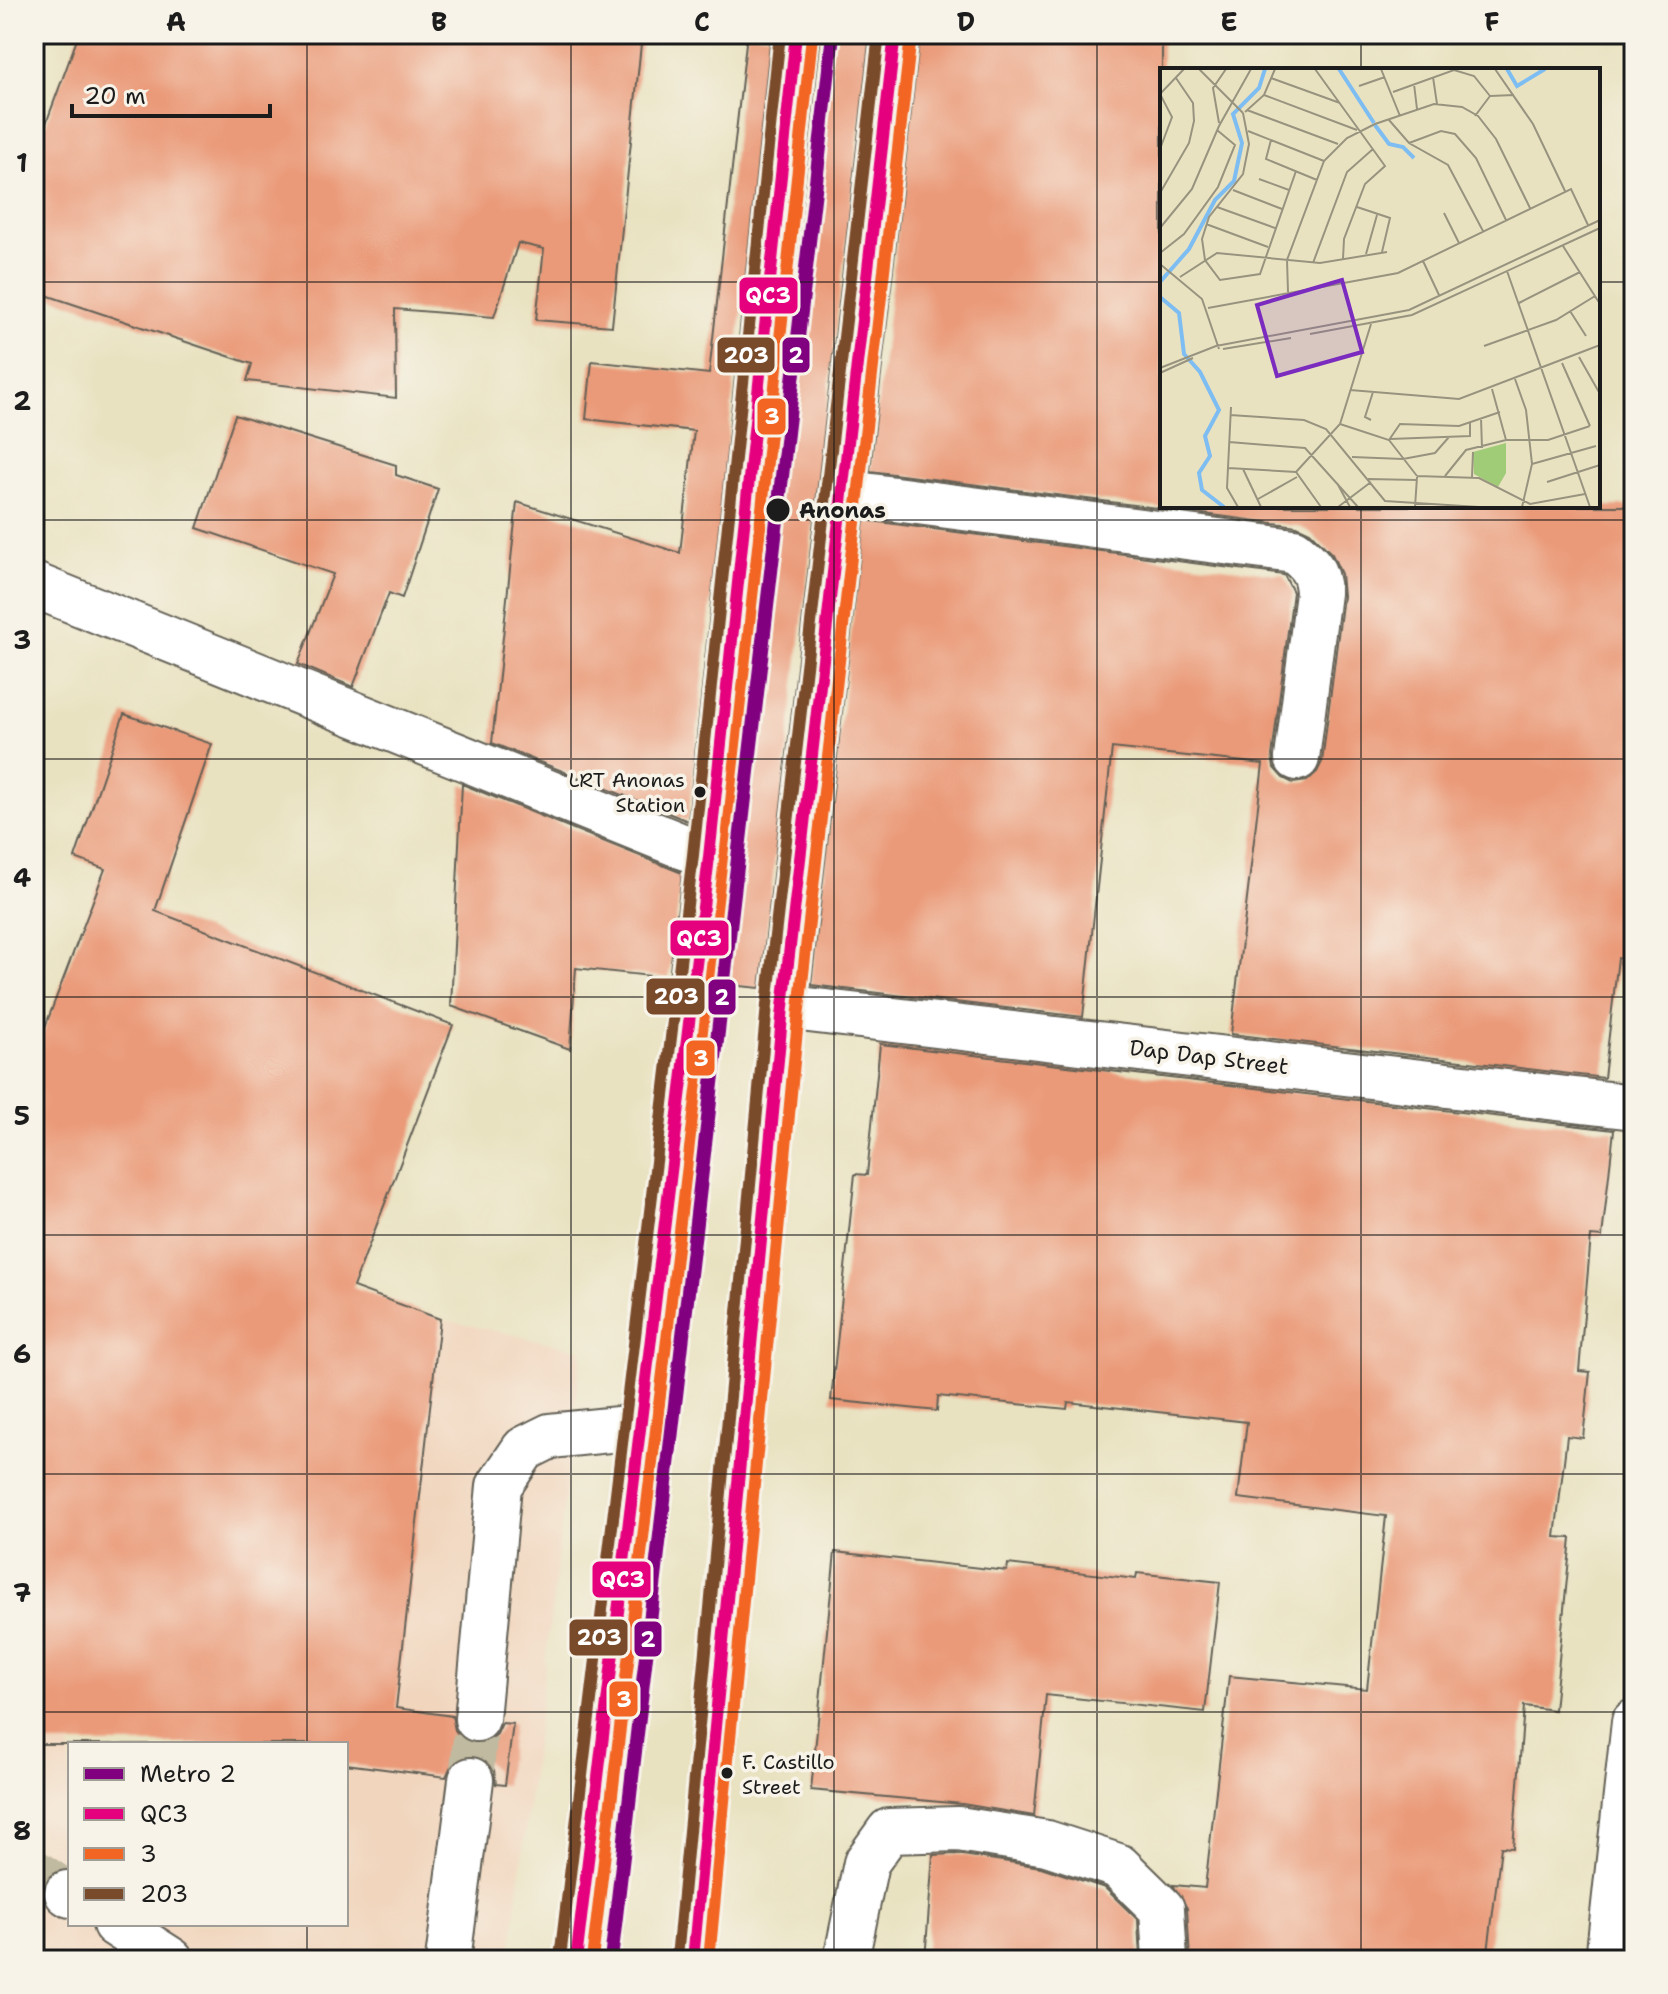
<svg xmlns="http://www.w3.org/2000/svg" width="1668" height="1994" viewBox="0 0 1668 1994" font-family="'Shantell Sans',sans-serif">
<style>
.built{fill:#f1d5bd;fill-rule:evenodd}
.building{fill:#ea9a78}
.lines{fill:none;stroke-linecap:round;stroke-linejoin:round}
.minor-tunnel{stroke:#c0baa0;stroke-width:44;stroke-dasharray:44 22;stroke-linecap:butt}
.minor-casing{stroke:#646156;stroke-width:48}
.major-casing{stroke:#646156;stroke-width:48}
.minor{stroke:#fff;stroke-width:44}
.major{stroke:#f8bf6c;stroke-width:44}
.bus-1-casing{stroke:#f7f3e8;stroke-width:18}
.bus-2-casing{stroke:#f7f3e8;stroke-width:18}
.bus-3-casing{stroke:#f7f3e8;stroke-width:18}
.bus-1{stroke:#e5007d;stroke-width:12}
.bus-2{stroke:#f26522;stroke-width:12}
.bus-3{stroke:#7a4b2a;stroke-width:12}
.metro-1-casing{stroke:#f7f3e8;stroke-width:20}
.metro-1{stroke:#800080;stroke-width:14}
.grid{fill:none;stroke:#1c1c1c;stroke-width:2;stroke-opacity:0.55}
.stop-dot{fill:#1c1c1c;stroke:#f7f3e8;stroke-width:3}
.labels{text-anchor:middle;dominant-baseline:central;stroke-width:7;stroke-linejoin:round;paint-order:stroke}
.bus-label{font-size:20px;fill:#1c1c1c;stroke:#f7f3e8;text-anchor:end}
.stop-label{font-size:22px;font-weight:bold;fill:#1c1c1c;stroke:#f7f3e8;text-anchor:start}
.street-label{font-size:22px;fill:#1c1c1c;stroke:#f7f3e8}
.inset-river{fill:none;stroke:#7ebdf2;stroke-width:4}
.inset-road{fill:none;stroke:#97937f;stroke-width:2}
.view{fill:#7b2cbf;fill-opacity:0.15;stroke:#7b2cbf;stroke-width:4}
.inset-edge{fill:none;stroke:#1c1c1c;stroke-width:4}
.line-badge{stroke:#f7f3e8;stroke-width:3}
.badge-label{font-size:22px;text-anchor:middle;font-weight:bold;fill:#fff}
.neatline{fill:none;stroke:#1c1c1c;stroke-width:3}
.grid-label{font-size:26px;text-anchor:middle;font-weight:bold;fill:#1c1c1c}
</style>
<rect width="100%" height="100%" fill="#f7f3e8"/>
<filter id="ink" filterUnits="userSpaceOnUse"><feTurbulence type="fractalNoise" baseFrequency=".0125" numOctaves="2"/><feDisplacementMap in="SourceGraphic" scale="16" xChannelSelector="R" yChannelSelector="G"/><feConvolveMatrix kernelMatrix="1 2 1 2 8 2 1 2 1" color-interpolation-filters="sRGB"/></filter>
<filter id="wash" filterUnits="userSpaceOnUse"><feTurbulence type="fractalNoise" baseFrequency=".006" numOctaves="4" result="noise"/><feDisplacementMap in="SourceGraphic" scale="32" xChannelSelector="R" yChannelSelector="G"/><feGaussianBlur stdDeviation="1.8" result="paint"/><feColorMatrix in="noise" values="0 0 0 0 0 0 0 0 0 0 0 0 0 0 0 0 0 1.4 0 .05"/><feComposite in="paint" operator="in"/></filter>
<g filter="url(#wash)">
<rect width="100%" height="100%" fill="#e9e2c1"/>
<path class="built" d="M34 1161 440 1319 582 1350 510 1960 34 1959ZM70 1744H346V1924H70Z"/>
<g id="blocks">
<path class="building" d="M79 34H642L612 326 536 320 544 249 518 243 494 317 395 309 396 398 247 381 252 364 34 291V156Z
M747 34H771L688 821 492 743 517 502 680 553 694 431 586 419 592 361 709 374Z
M821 34H870L760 988 719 984Z
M920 34H1162V506H1634V875L1625 958H1618L1604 1078 1231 1034 1263 764 1112 748 1083 1017 811 985 864 520 1284 575 1293 592 1272 756 1274 768 1283 778 1293 783 1307 781 1317 772 1322 762 1343 596 1341 574 1332 554 1310 532 1297 526 870 471Z
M235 415 396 465V475L438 489 402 598 389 593 353 687 298 664 333 574 197 528Z
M124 714 212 744 155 911 453 1025 353 1287 440 1319 396 1708 452 1716 455 1730 462 1739 474 1744 488 1741 497 1734 502 1723 513 1724 505 1785 496 1784 494 1770 487 1761 475 1755 461 1757 451 1766 446 1777 346 1764V1744H34V1056L105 869 75 858Z
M462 784 682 873 669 978 576 968 570 1049 451 1006Z
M880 1044 1614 1130 1602 1237 1591 1236 1579 1371 1590 1372 1583 1438 1567 1436 1555 1537 1571 1538 1554 1710 1524 1706 1513 1848 1501 1847 1487 1960H1190L1187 1908 1173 1885 1205 1888 1229 1676 1367 1689 1386 1516 1238 1498 1247 1422 1068 1402 1067 1409 938 1396 937 1411 831 1400 855 1174 867 1175Z
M835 1552 1007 1571 1008 1564 1136 1579 1137 1573 1220 1582 1205 1712 1046 1695 1034 1816 962 1804 811 1790Z
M956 1854 1041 1867 1105 1888 1138 1920 1140 1960H925L933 1855Z"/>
</g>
</g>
<g filter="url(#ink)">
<use href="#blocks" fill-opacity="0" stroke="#646156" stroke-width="2"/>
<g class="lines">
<path class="minor-tunnel" d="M471 1780 477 1719
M34 1871 67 1893"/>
<defs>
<path id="minor" d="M841 492 1294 551C1310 564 1317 571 1318 593L1297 758
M34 585 709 857
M783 1007 1634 1107
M477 1719 499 1486 524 1449 550 1436 638 1427
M67 1893 70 1895
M115 1924 171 1960
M448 1960 471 1780
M846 1960 866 1863 889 1831 958 1829 1047 1843 1118 1866 1162 1909 1165 1960
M1608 1960 1634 1722"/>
<path id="major" d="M576 1960 709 857 796 34
M693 1960 783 1007 895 34"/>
</defs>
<use href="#minor" class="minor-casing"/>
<use href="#major" class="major-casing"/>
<use href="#minor" class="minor"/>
<use href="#major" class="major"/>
<defs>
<path id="bus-1" d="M576 1960 709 857 796 34
M693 1960 783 1007 895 34"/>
<path id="bus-2" d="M592 1960 725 859 812 36
M709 1960 799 1009 911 36"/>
<path id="bus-3" d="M560 1958 693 855 780 34
M677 1958 767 1005 879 34"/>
</defs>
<use href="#bus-1" class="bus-1-casing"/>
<use href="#bus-2" class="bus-2-casing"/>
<use href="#bus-3" class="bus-3-casing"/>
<use href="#bus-1" class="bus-1"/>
<use href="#bus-2" class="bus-2"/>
<use href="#bus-3" class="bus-3"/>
<defs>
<path id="metro-1" d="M611 1960 833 34"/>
</defs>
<use href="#metro-1" class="metro-1-casing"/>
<use href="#metro-1" class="metro-1"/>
</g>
</g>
<path class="grid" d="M307 34V1744M571 34V1960M834 34V1960M1097 34V1960M1361 34V70M34 282H1162M1598 282H1634M1361 506V1960M34 520H1634M34 759H1634M34 997H1634M34 1235H1634M34 1474H1634M34 1712H1634M307 1924V1960"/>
<g class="stop-dot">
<circle cx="778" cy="510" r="13"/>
<circle cx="700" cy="792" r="7"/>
<circle cx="727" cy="1773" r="7"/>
</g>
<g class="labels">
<g class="bus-label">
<text x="685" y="780">LRT Anonas<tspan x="685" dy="25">Station</tspan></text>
<text x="742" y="1762" text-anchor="start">F. Castillo<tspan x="742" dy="25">Street</tspan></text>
</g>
<g class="stop-label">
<text x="799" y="510">Anonas</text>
</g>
<g class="street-label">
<text transform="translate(1209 1057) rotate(7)">Dap Dap Street</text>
</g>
</g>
<g transform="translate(1160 68)">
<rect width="440" height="440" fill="#e9e2c1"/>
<path d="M346 375V405L338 419 314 406 313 384Z" fill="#a0cb77"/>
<path class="inset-river" d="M179 1 214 55M347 1 357 18 385 1M215 57 229 76 243 79 254 90M0 214 29 181 55 132 74 113 82 75 73 46 99 20 105 1M0 229 19 245 24 286 40 304 59 342 45 368 50 388 39 405 42 422 64 439"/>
<path class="inset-road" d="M39 1 83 45M155 1 225 98 205 116 184 171 183 191M221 1 240 48M335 1 373 56 405 123M273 9 277 36M111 10 180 35M254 16 257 41M199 18 225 9M233 24 294 2 314 8 330 28M0 26 24 1M104 27 197 62M330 28 354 27M87 42 178 76M85 44 104 27 115 1M83 45 89 76 83 106 49 149 42 171 45 192 60 212 100 206 136 103M315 48 330 28M229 52 249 75 288 97 323 163M59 55 53 20 66 1M88 63 164 93M111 72 106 91 157 112M249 75 281 63 295 66 316 90 346 152M0 81 12 49 0 26M99 111 129 122M73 122 122 141M0 125 29 75 34 53 33 35 16 10M57 139 115 160M197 139 230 150 222 184M284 145 299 175M46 156 108 179M0 160 32 121 59 58 91 1M403 178 440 236M0 185 24 166 58 119 75 77 57 62M206 186 217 147M263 193 279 227M153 195 187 104 213 81M0 196 42 231 59 281M347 203 430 439M20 209 57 185 160 195 227 184M128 224 127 192 164 93 187 70 215 56 274 36 302 39 318 48 336 71 370 140M359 235 420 204M48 240 238 205 411 121 428 157M410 243 426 268M150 266 252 247 440 160M324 278 396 252 435 228M63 281 131 270M419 289 440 326M402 295 430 358M0 300 56 278 249 242 440 152M0 305 33 290M355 311 366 342 372 396 362 439M332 321 346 372M190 322 299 331 440 277M71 339 67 420 78 439M70 347 144 352 166 361 225 433 319 439M321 350 322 380M211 352 205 349 213 324M180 356 229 372 257 408M230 371 310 368V355M229 372 240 356 299 358 340 344M69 374 145 380 198 439M192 389 243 391 275 385 289 369M372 396 436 378M68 400 136 404 161 439M83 401 101 439M136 404 180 356 211 256M257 408 319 410 370 436 425 426M285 408 306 382 346 372H388L430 358M312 409 313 384M208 411 257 412M387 414 440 397M177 415 190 439M98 431 137 409M178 439 211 414M255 439 257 409"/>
<path class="view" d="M182 212 202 284 117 308 97 237Z"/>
<rect width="440" height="440" class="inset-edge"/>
</g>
<g class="line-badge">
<rect x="738" y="276" width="61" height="39" rx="8" fill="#e5007d"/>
<rect x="716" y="336" width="60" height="38" rx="8" fill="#7a4b2a"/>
<rect x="781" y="336" width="30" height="38" rx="8" fill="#800080"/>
<rect x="756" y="397" width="31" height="39" rx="8" fill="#f26522"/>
<rect x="669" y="919" width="61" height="38" rx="8" fill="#e5007d"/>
<rect x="645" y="977" width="61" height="39" rx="8" fill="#7a4b2a"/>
<rect x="707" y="978" width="30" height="38" rx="8" fill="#800080"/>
<rect x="685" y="1039" width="31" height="38" rx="8" fill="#f26522"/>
<rect x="591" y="1560" width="61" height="39" rx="8" fill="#e5007d"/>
<rect x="568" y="1618" width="61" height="39" rx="8" fill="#7a4b2a"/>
<rect x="633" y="1620" width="30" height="38" rx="8" fill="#800080"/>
<rect x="608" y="1680" width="31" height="38" rx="8" fill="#f26522"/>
</g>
<g class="badge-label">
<text x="768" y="303">QC3</text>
<text x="746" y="363">203</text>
<text x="796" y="363">2</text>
<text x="772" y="424">3</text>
<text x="699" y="946">QC3</text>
<text x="676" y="1004">203</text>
<text x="722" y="1005">2</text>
<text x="701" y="1066">3</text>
<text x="622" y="1587">QC3</text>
<text x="599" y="1645">203</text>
<text x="648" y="1647">2</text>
<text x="624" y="1707">3</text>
</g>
<rect width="1668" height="1994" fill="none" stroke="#f7f3e8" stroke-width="88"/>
<rect x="68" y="1742" width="280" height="184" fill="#f7f3e8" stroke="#9f9d96" stroke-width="2"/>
<rect x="84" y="1768" width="40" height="12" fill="#800080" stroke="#9f9d96" stroke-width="2"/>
<text x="140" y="1782" font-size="24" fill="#1c1c1c">Metro 2</text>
<rect x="84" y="1808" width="40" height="12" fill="#e5007d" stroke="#9f9d96" stroke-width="2"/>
<text x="140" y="1822" font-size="24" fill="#1c1c1c">QC3</text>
<rect x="84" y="1848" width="40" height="12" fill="#f26522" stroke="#9f9d96" stroke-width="2"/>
<text x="140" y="1862" font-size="24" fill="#1c1c1c">3</text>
<rect x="84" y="1888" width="40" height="12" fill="#7a4b2a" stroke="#9f9d96" stroke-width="2"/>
<text x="140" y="1902" font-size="24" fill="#1c1c1c">203</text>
<path d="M72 104v12h198v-12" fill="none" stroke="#1c1c1c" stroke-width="4"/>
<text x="84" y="104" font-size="24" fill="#1c1c1c" stroke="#f7f3e8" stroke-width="6" paint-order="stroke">20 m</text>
<rect x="44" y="44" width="1580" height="1906" class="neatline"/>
<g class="grid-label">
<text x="176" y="31">A</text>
<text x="439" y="31">B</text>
<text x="702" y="31">C</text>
<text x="966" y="31">D</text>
<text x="1229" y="31">E</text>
<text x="1492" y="31">F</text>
<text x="22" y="172">1</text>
<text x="22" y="410">2</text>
<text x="22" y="649">3</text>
<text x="22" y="887">4</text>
<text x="22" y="1125">5</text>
<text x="22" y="1363">6</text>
<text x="22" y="1602">7</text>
<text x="22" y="1840">8</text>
</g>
</svg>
